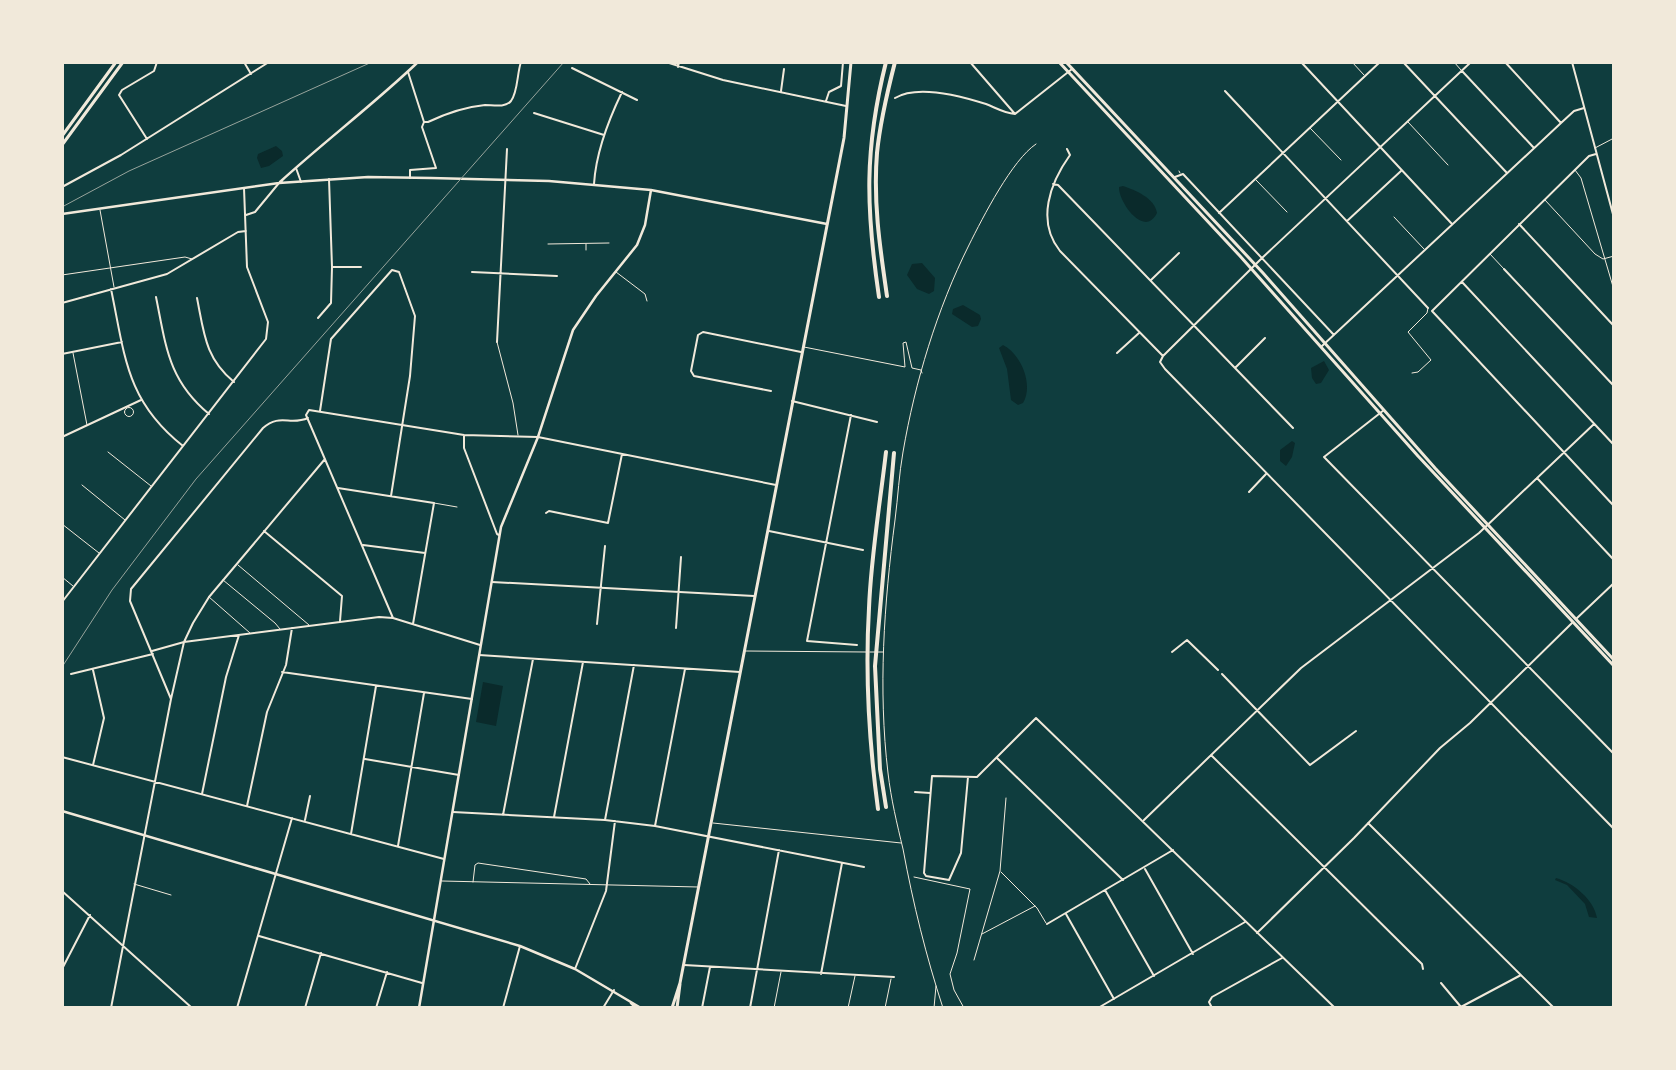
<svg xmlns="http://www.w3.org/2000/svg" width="1676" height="1070" viewBox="0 0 1676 1070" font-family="'Sofia Sans Condensed',sans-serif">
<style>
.water{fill:#0a2a2b}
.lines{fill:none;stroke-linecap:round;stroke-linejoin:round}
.service{stroke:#f1e9da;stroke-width:1}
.pedestrian{stroke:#f1e9da;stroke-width:1}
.minor{stroke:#f1e9da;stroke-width:2}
.tertiary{stroke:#f1e9da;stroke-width:2.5}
.secondary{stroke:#f1e9da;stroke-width:3}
.primary{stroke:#f1e9da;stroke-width:3}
.motorway{stroke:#f1e9da;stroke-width:4}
.tram{stroke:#97a49c;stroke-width:1}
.rail{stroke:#97a49c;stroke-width:1}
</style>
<rect width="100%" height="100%" fill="#0f3d3e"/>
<path class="water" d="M276 146 282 151 283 156 269 166 261 168 257 158 258 154Z
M1123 186C1135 190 1155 198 1157 213 1144 239 1118 201 1119 187Z
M922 263 935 278 934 291 929 294 917 289 907 275 912 264Z
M963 305 980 315 981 319 978 326 972 327 952 314 953 309Z
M1003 345C1021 354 1034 385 1023 403L1018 405 1011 400 1007 369 999 348Z
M1324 361 1329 370 1321 383 1316 384 1312 378 1311 368Z
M1292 441 1295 443 1292 457 1286 466 1280 461V450Z
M483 682 503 686 496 726 476 722Z
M1556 878C1574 883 1594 900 1597 918L1589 917 1585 904 1567 885 1555 880Z"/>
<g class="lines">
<path class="service" d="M1352 62 1364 75
M1454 62 1461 70
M1408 122 1448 165
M1310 128 1341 160
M1595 148 1614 138
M1575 170 1581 178 1614 290
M1179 171 1180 173
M1256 180 1287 212
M1545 200 1595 254 1603 259 1614 256
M100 210 114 287
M1394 217 1424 249
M548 244 609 243
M586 244V250
M1490 254 1504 269
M616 272 645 294 647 301
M62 275 185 257 192 259
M497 342 513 403 518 435
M73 353 87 425
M1412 373 1418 372 1431 360 1408 332 1427 313 1428 308
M108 452 151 486
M82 485 125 520
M434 503 457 507
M62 524 99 553
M238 565 309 625
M62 577 73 586
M223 580 275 623 280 629
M209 597 250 633
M1001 872 1037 908 1046 923
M914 877 970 889 957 953 950 974 954 990 964 1008
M442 881 698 887
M473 882 475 865 478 863 586 879 590 884
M134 884 171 895
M982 934 1035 906
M974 960 1000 871 1006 798
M774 1008 781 972
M848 1008 855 976
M885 1008 891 979"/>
<path class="pedestrian" d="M804 347 905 367 903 343 906 342 912 368 921 370 922 373
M124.5 412a4.5 4.5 0 1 1 9 0a4.5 4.5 0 1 1-9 0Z
M745 651 866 652
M870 652H883
M713 823 901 843
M934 1008 936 986
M943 1008C926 956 913 903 903 849 897 824 891 799 888 773 878 689 884 604 895 520 898 497 899 474 903 452 915 382 937 309 969 245 983 217 1012 160 1036 144"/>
<path class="minor" d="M244 62 251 74
M666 62 723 80 846 106
M970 62 1015 114
M1301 62 1452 224
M1403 62 1507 173
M1505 62 1561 123
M1572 62 1614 218
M678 67 679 62
M572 68 637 100
M1462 71 1534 148
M408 72 424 122H428C447 113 464 107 485 105 493 105 505 108 511 101 518 92 517 73 521 62
M781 91 784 69
M1225 91 1428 308
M895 98C918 84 961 96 986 104 996 108 1004 113 1015 114L1072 69
M826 101 829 92 841 86 843 62
M534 113 604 135
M147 139 119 95 122 90 154 71 157 62
M1067 149 1070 155C1050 183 1036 221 1060 251L1163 356
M1596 154 1589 156 1432 311 1614 506
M296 168 301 182
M1175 177 1183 174 1334 335
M410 178V170L436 168 422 127 424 122
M594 184C596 152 608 121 622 92
M1053 184 1058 185 1293 428
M62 187 121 155 269 62
M1219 213 1380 62
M246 215 255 212 279 183
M1347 221 1401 171
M1519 224 1614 326
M333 267H361
M1504 269 1614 386
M472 272 557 276
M1151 280 1179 253
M1462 282 1614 445
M111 289C125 356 126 401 183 446
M156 297C166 346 168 380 209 414
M197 298C204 333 205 358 234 382
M62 303 167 274 238 232 246 231
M318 318 331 303 332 267 329 179
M497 342 507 149
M1322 346 1561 123 1574 111 1584 108
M1117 353 1139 333
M62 354 122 342
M1163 356 1160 362 1165 369 1614 829
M1163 356 1262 258 1471 62
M1236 367 1265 338
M771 391 694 376 691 371 698 335 703 332 801 352
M792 401 877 422
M1384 410 1324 457 1614 754
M320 411 331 339 392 270 399 272 415 316 410 376 391 496
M851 415 807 641 857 645
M464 435V448L497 534 499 535
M62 437 141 400
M1537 478 1614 560
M338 488 434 503 413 624
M1249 492 1266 474
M546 513 549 511 608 523 622 454
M264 531 342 596 340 621
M769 531 863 550
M363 545 425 553
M492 582 754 596
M62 602 266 339 268 322 247 267 244 188
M393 618 306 415 309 410 464 435 538 437 776 485
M1576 619 1614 583
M597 624 605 546
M676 628 681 557
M152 651 184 642 379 617 393 618 480 645
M1172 652 1187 640 1218 670
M479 655 740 672
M282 672 472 699
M71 674 153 654
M1222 674 1310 765 1356 731
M171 699 130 601 131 589 263 428C280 413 290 426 308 418
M1211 755 1422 964 1423 969
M62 757 444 859
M997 758 1123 880
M365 759 459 775
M93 765 104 718 93 670
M968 777 961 853 949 880 926 876 924 873 932 776 977 777 1036 718 1335 1008
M915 792 930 793
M202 794 226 677 239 635
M247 806 267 712 286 665 292 628
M453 812 605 820 655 826 864 867
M503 815 533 659
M554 817 583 662
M305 820 310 796
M605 820 634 665
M1144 820 1301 668 1479 533 1594 424
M1368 823 1554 1008
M655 826 685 669
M351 834 376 686
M398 846 424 693
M1145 869 1193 954
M1105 890 1154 976
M62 891 192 1008
M1066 914 1114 999
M1047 924 1173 850
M1257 933 1354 838 1440 748 1470 723 1572 623
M259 936 422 983
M684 965 894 977
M62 969 90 915
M575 969 606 891 615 821
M821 974 842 863
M1441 983 1461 1007
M111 1008 171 699 184 642 193 623 209 597 325 459
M237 1008 292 818
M305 1008 321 953
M376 1008 387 972
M503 1008 520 946
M603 1008 614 990
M702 1008 710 967
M750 1008 779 850
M1098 1008 1245 922
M1212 1008 1209 1002 1212 997 1282 958
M1459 1008 1521 975"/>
<path class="tertiary" d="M280 182C325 141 374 104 418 62
M62 214 279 183 368 177 431 178 549 181 651 190 827 224
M62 811 520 946 575 969 641 1008
M631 1003 636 1008
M419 1008 501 527 538 437 573 330 596 296 637 245 645 225 651 190
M1610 1008 1614 1006"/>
<path class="secondary" d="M1059 62 1240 256 1418 456 1614 666
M1066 62 1263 273 1435 468 1614 660
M672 1008 680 983 844 138 851 62
M677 1008 680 984"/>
<path class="primary" d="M62 136 116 62
M62 145 123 62"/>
<path class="motorway" d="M887 296C880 248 873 202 877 153 880 122 887 93 895 62
M879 297C866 209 864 150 886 62
M886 807 880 769 875 666 894 453
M878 809C869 742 865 675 869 608 871 556 880 504 886 452"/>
<path class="tram" d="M62 207 129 171 372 62"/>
<path class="rail" d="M62 667 112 590 196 479 564 62"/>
</g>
<rect width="1676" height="1070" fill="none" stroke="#f1e9da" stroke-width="128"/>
</svg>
